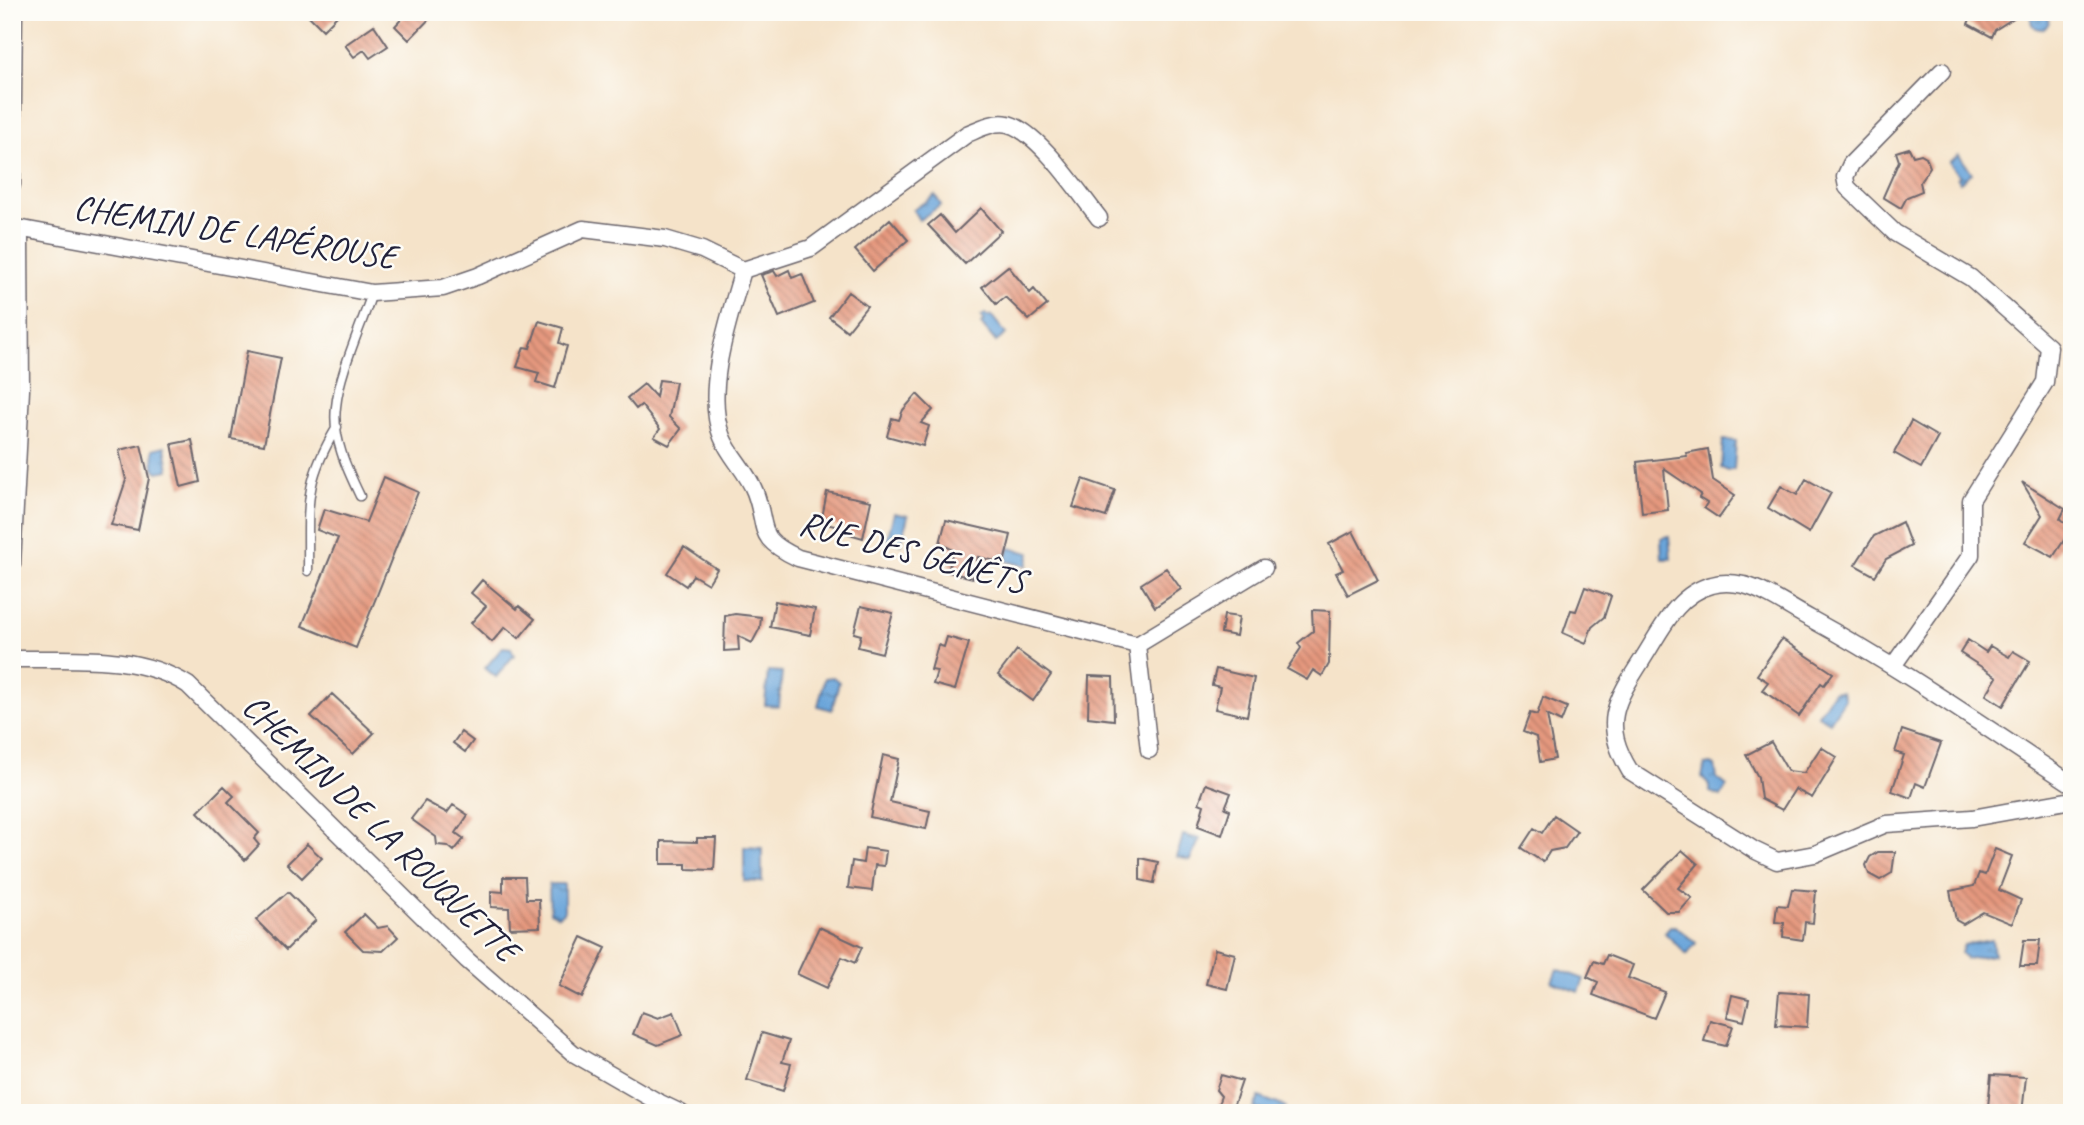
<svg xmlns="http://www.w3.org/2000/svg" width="2084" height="1125" viewBox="0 0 2084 1125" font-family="Caveat,sans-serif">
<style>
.water{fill:url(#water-ripples);stroke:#46648a;stroke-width:2}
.building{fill:url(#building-back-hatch)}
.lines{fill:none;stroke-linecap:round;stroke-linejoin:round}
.service-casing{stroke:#6c666d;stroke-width:11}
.minor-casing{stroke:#6c666d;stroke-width:19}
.service{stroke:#fff;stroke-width:8}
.minor{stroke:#fff;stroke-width:16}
.labels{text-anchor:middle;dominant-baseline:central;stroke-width:5;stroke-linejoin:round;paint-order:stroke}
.street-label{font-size:35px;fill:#22223b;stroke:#fdfcf7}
</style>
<defs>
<pattern id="water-ripples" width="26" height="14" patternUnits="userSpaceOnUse" patternTransform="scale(1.75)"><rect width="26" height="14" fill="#6aa5da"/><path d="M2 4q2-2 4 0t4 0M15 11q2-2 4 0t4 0" fill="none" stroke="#5786b2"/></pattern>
<pattern id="building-back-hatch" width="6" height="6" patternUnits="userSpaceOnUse" patternTransform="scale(1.75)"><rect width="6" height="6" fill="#e5987e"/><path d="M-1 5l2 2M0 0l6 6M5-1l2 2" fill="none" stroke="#b97c68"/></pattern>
</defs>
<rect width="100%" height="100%" fill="#fdfcf7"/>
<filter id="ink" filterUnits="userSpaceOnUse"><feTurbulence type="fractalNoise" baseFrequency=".0143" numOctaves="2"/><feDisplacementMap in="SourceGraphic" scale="14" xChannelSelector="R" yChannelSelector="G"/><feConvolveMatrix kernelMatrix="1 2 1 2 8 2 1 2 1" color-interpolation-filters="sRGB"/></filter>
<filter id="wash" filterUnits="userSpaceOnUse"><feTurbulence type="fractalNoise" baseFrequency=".00686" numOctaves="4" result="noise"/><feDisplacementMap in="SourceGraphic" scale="28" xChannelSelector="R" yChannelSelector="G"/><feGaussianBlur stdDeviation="1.57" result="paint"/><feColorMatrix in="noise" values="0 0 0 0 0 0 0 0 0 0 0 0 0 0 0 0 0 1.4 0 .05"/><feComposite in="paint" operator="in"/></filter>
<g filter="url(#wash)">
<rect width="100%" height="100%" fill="#f5e3c9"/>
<path class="water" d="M2031 20a9 9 0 1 1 18 0a9 9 0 1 1-18 0Z
M1959 155 1972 173 1960 182 1957 178 1960 176 1949 162Z
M935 195 941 205 919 220 913 210Z
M985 314 988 317 991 315 1006 334 996 342 981 324 984 321 981 317Z
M1723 440 1736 441 1734 469 1728 471 1721 468Z
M165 446 169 470 158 472 154 468 153 449Z
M894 513 908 516 901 544 887 540Z
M1669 536 1671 559H1662L1661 538Z
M1009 548 1030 553 1027 566 1006 561Z
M503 647 511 648 514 655 496 677 485 668Z
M768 671 782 672 779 706 765 705Z
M833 677 839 682 832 710 818 706 825 678Z
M1834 691 1842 692 1845 699 1830 722 1818 715Z
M1711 764 1715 766 1717 778 1727 786 1721 796 1710 792 1708 783 1702 777 1705 765Z
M1183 835 1200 839 1190 860 1177 857Z
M744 847 762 848V882L744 881Z
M549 884H564V912L558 916 550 912Z
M1671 926H1675L1696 943 1687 955 1665 933Z
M1992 940 1994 955 1966 959 1961 953 1964 945Z
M1557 969 1584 979 1579 992 1552 982Z
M1259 1097 1286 1107 1284 1113 1254 1109Z"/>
<g id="blocks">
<path class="building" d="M305 12H341L323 30Z
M408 12H436L409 40 395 26Z
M1973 12H2023L1995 30 1992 37 1968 24Z
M374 25 388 46 370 58 364 50 354 57 345 45Z
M1909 148 1913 156 1921 154 1926 157 1930 167 1920 182 1922 191 1907 197 1901 208 1883 197 1899 161 1896 152Z
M981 208 1001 231 965 264 928 225 940 215 955 233Z
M890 219 908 240 873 271 855 250Z
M1008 266 1030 293 1034 289 1047 305 1029 320 1005 297 996 304 982 287Z
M789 270 792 278 802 274 814 303 779 317 761 275 774 271 777 276Z
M848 292 867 306 847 331 829 317Z
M539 321 563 328 559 343 567 346 555 388 536 382 539 373 517 367 524 347 530 348Z
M247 351 281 358 264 445 231 439Z
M659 380 676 382 669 417 681 429 669 445 654 437 660 429 641 405 636 409 627 398 644 384 656 397Z
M917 394 933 410 921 423 929 426 923 446 887 436 892 418 899 420 903 410Z
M1911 421 1938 437 1921 468 1894 453Z
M192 440 200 482 181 487 172 444Z
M141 445 149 478 138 530 111 525 126 480 119 450Z
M1708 449 1713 480 1735 495 1719 518 1704 508 1707 503 1699 498 1701 494 1664 469 1668 510 1642 513 1637 462 1687 456 1686 453Z
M384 477 418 492 356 648 302 626 338 538 317 530 324 509 366 522Z
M1083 479 1115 490 1106 517 1073 507Z
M1806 479 1831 493 1809 533 1768 508 1781 486 1797 495Z
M2022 482 2065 509 2060 519 2072 528 2053 557 2025 542 2042 515Z
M827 492 871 501 863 538 849 534V529L821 523Z
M946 520 1011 535 1004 563 978 557 973 578 948 572 953 550 940 543Z
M1902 522 1911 546 1886 559 1875 576 1855 565 1874 536Z
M1353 531 1378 580 1348 595 1336 573 1343 570 1329 544Z
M684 547 717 569 708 584 693 575 686 586 667 573Z
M1166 568 1181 589 1155 607 1141 584Z
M482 580 517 609 519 606 535 619 519 638 505 627 492 642 471 623 486 606 471 593Z
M1585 587 1611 596 1604 617 1592 627 1586 643 1563 633 1571 610 1576 611Z
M775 601 815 609 810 635 770 627Z
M861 606 893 613 882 653 858 647 861 635 854 633Z
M1312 610 1330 611 1329 664 1322 676 1313 670 1307 680 1287 669 1301 648 1298 643 1313 631Z
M735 614 761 617 760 628 752 643 738 636 739 650 724 651 725 616Z
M1224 615 1239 617 1236 636 1221 633Z
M947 637 969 643 955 690 933 684 937 671 931 670 938 645 944 647Z
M1782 639 1833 673 1824 685 1821 683 1799 716 1762 690 1768 682 1757 675Z
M1968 640 1986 652 1990 646 2009 657 2013 651 2030 661 2003 706 1986 695 1997 677 1960 653Z
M1017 650 1051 675 1033 701 998 675Z
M1216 669 1254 678 1247 716 1215 709 1220 687 1212 685Z
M1089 676 1113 677 1114 720 1088 717Z
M332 694 374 733 353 754 311 716Z
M1543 697 1567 707 1561 722 1547 715 1555 759 1540 762 1536 737 1523 732 1530 713 1537 715Z
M1902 730 1941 743 1925 787 1916 783 1911 798 1892 791 1904 755 1895 752Z
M461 732 473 741 465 752 453 743Z
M1771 742 1788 771 1804 773 1821 747 1837 757 1812 798 1795 789 1782 810 1761 799 1758 777 1746 755Z
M883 755 899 759 890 802 930 811 926 829 870 817Z
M1206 784 1231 793 1225 808 1230 810 1222 835 1198 826 1204 805 1199 803Z
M224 786 234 796 228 802 259 833 254 839 259 845 245 860 198 812Z
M425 801 447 813 453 805 468 815 456 833 464 839 454 851 448 846 437 845 436 837 411 819Z
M1554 815 1577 831 1565 848 1550 851 1543 862 1521 848 1534 828 1542 833Z
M697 838H716L714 870 686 869V864H661V841L697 842Z
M307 844 322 858 302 878 287 864Z
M865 848 886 851 884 866 875 865 872 891 848 888 852 861 863 863Z
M1995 849 2012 856 1999 890 2021 900 2012 924 1983 912 1963 924 1956 920 1950 891 1974 886 1979 873 1985 875Z
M1682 850 1698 864 1678 888 1692 898 1679 912H1666L1643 890Z
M1878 852H1895L1892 873 1880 880 1869 874 1866 865 1870 857Z
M1140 858 1158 862 1154 883 1140 880Z
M503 877H525L526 899H539L540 927 510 928 509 908 491 907V891L503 892Z
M1792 889 1816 891 1813 923 1805 922 1803 940 1783 937 1784 923 1775 922 1777 905 1788 906Z
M288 892 316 920 286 950 256 920Z
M364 914 378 928 388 926 398 937 383 951 363 950 345 932Z
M819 927 862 947 855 963 842 957 827 988 797 974Z
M582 937 606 948 582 998 559 986Z
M2024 940H2040L2037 966H2020Z
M1215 949 1235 954 1227 989 1206 984Z
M1607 955 1633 965 1628 978 1665 992 1654 1018 1593 995 1598 982 1587 977 1594 961 1603 964Z
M1779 992 1809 994 1807 1027 1776 1025Z
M1732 995 1749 999 1744 1021 1727 1017Z
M642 1012 658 1018 674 1012 683 1035 658 1045 633 1034Z
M1710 1020 1733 1026 1726 1046 1704 1041Z
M762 1033 789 1041 782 1062 791 1064 783 1091 747 1080Z
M1221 1075 1242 1081 1231 1113H1215L1221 1096 1216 1090Z
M1991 1075 2026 1077 2022 1113H2004L2002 1109 1988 1107Z"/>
</g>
</g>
<g filter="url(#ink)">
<use href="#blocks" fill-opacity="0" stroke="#6c666d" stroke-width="2"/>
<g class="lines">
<defs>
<path id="service" d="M360 496C347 469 332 438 336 407 339 373 361 327 372 293
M308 571C309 507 302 485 337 427"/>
<path id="minor" d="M12 185 14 12
M12 224 20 239 21 390 12 565
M12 227 372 293 443 288 478 276 583 229 665 239 702 250 743 270C730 316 703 390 722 437 730 457 747 471 755 492 769 530 754 537 798 558L1137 645
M743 270 811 248 967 134C979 129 994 121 1008 124 1039 132 1079 193 1099 218
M12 659C71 660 136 652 188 685L467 960 573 1053 656 1101 681 1113
M1893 666 1971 555V500L2045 382 2049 347 1971 278 1895 233 1847 187 1845 177 1851 164 1942 71
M1149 750 1137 645 1264 568
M2072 784C1986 728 1901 668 1811 619 1790 608 1767 591 1744 585 1734 583 1722 582 1712 585 1676 594 1661 631 1642 660 1615 702 1601 724 1630 771L1754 850 1777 861 1815 854 1886 824 1972 818 2072 800"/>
</defs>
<use href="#service" class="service-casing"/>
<use href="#minor" class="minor-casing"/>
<use href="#service" class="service"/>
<use href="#minor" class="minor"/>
</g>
</g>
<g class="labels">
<g class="street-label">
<text transform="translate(235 232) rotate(9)">CHEMIN DE LAPÉROUSE</text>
<text transform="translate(913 552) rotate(15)">RUE DES GENÊTS</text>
<text transform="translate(381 828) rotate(44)">CHEMIN DE LA ROUQUETTE</text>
</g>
</g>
<rect width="2084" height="1125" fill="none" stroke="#fdfcf7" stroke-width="42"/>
</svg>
